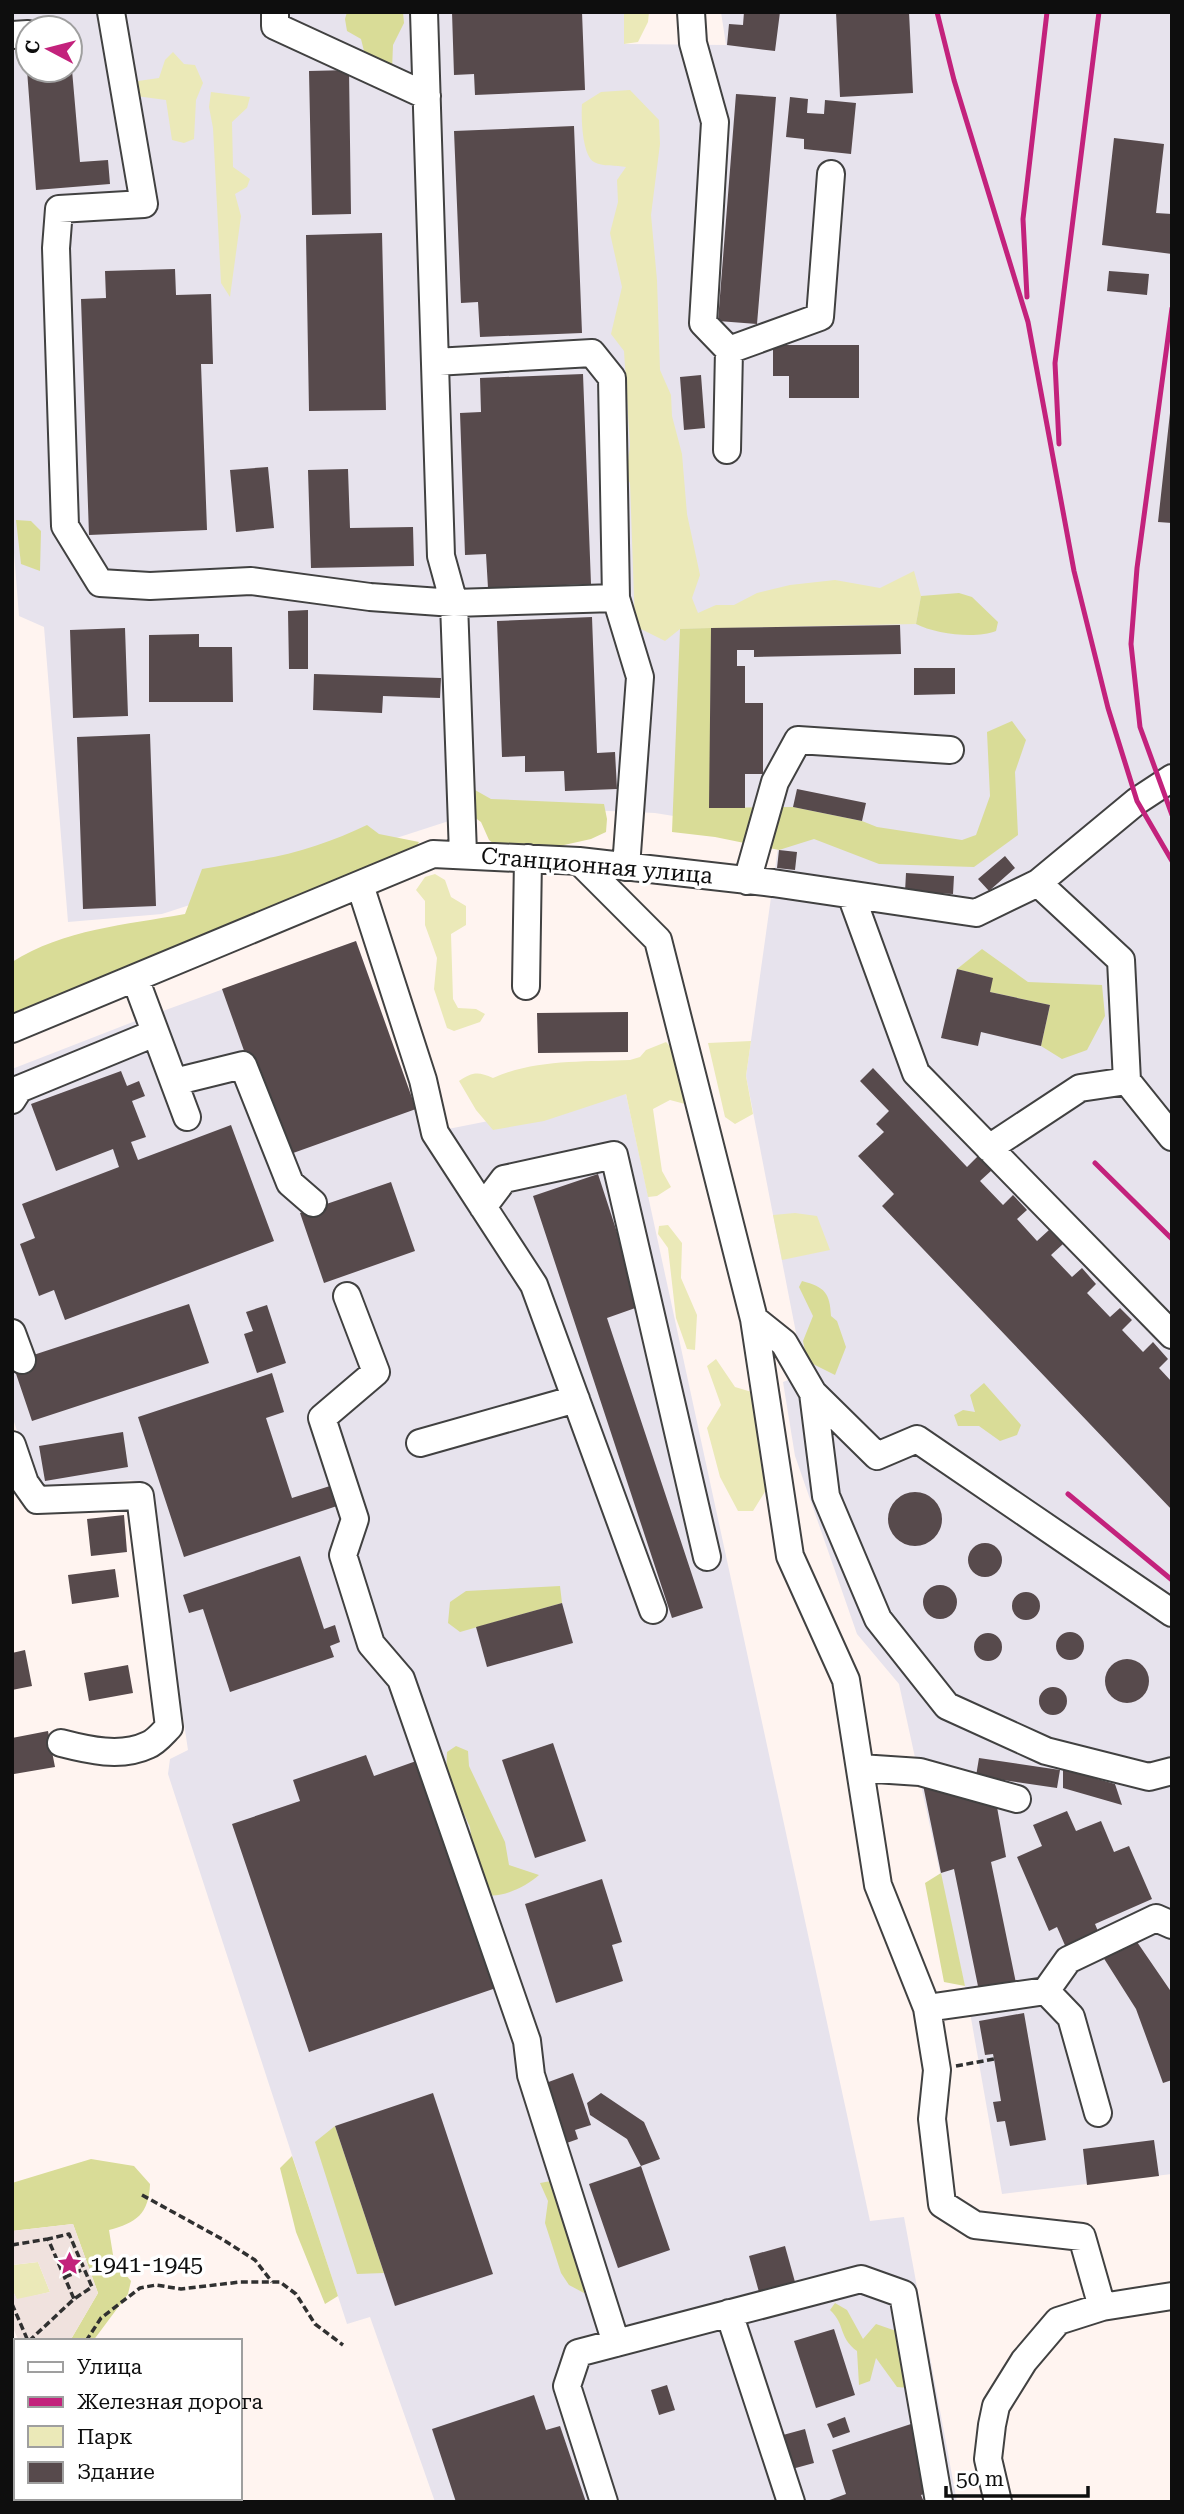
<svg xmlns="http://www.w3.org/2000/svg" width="1184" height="2514" viewBox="0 0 1184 2514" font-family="'Roboto Serif',serif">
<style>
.industrial{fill:#e7e3ed;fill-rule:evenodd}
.green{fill:#ebe9b8}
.forest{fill:#d9dc97}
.plaza{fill:#f0e2de}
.building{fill:#574a4c}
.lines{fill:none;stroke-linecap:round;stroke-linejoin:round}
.minor-casing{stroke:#414141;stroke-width:30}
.highway-casing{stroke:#1f1f1f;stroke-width:42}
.path{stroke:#303030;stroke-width:3.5;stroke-dasharray:7 3.5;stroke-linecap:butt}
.minor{stroke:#fff;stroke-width:26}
.highway{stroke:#f8555e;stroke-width:38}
.rail{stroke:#c3227c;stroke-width:5}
.labels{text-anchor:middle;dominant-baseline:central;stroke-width:7;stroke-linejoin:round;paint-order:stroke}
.street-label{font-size:23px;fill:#0e0e0e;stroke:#fff}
.poi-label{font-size:23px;fill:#0e0e0e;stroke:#fff;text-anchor:start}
</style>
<rect width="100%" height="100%" fill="#fff4f0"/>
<path class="industrial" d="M12 12H624L625 44 726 45 721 12H1172V2174L1002 2194 968 2001 899 1684 857 1634 795 1456 783 1382 796 1377 797 1338 746 1076 780 833 655 813 495 806 162 914 68 922 44 627 19 616 12 527ZM28 28H70V70H28Z
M356 941 416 1109 448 1129 626 1094 870 2221 904 2217 957 2502H435L370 2317 347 2324 168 1774 170 1759 188 1750 148 1484 130 1480 38 1492 12 1416V1069L138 1020Z"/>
<path class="green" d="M624 12H649L648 22 638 42 624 44Z
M173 52 184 64 195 65 203 83 196 100 194 139 184 143 172 140 166 100 136 96 138 81 159 78 165 60Z
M630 90 659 120 660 144 651 215 657 280 660 370 671 395 672 416 682 454 687 514 700 575 692 598 698 613 716 605H734L757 593 790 585 835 580 880 588 914 571 921 596 916 624 680 629 665 641 635 626 630 483 626 477 630 445 624 351 611 334 622 287 610 233 618 202 617 180 626 167C617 165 602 167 594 162 582 155 581 117 582 104L601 92Z
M211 92 250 97 247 108 232 122 233 167 250 179 247 187 235 194 241 216 230 297 221 283 213 128 209 107Z
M435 874 445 880 451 897 466 906V925L451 934 453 999 458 1008 476 1009 485 1014 480 1022 454 1031 447 1028 434 989 437 958 425 925V901L416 890 425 877Z
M751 1041 746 1076 753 1114 735 1124 725 1117 708 1043Z
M666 1042 678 1054 687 1089 685 1104 670 1100 653 1109 662 1171 671 1187 657 1196 648 1197 626 1094 544 1121 493 1130 476 1110 459 1081C472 1072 478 1071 493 1078 535 1059 585 1062 630 1060L640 1057 646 1050Z
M795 1213 817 1216 830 1250 782 1260 773 1215Z
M668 1225 682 1243 681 1278 697 1315 695 1350 687 1349 676 1318 668 1248 658 1234 659 1226Z
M716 1359 735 1387 755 1393 765 1414 766 1490 753 1511H738L720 1477 707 1428 721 1405 707 1366Z
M38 2262 50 2292 17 2300 12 2289V2265Z"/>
<path class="forest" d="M347 12H403L404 23 393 45 392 70 364 51 361 39 347 31 345 19Z
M16 520 31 521 41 531 40 571 21 564Z
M959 593 972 597 998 622 996 631C976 639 935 634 916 624L921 596Z
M711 628 710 808 793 807 862 821 877 827 962 840 976 835 990 796 987 732 1012 721 1026 740 1015 772 1018 835 974 867 879 864 814 839 779 850 715 837 672 832 680 629Z
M475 790 491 799 604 804 607 819 606 832 591 839 555 847 497 846 489 840 481 822 464 810 466 795Z
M367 825 379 834 419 842 413 852 12 1014V962C64 929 126 925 185 914L202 869C222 865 242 863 262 859 296 854 336 840 367 825Z
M982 949 1028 982 1102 985 1105 1016 1087 1050 1062 1059 1041 1046 1050 1005 990 992 992 978 957 969Z
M802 1281C825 1287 830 1293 831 1316L837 1321 846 1347 835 1375 807 1361 803 1341 813 1316 799 1287Z
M984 1383 1021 1425 1017 1435 1000 1441 979 1426H958L954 1415 963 1410 975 1412 970 1395Z
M560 1586 562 1603 460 1632 448 1623 450 1602 466 1591Z
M456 1746 468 1751 469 1766 505 1842 509 1865 539 1875C527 1886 503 1898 487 1895L475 1874 470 1827 446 1775 447 1752Z
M941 1873 965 1986 944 1982 925 1883Z
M335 2126 384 2273 357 2274 315 2142Z
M292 2156 338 2296 325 2304 296 2232 280 2168Z
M91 2159 134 2166 150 2184C149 2214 136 2223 109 2230L114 2261 131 2281 128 2294 93 2341H70L98 2293 73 2224 12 2231V2183Z
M551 2181 588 2291 584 2293 569 2285 561 2273 545 2223 548 2201 540 2183Z
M835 2303 847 2310 863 2339 876 2324 902 2333 909 2388 897 2387 876 2358 870 2381 859 2385 857 2351C838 2337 846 2325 830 2310Z"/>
<path class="plaza" d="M73 2224 98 2293 70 2341H19L12 2326V2289L17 2299 50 2292 38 2262 12 2265V2231Z"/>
<path class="building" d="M452 12H582L585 90 475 95 474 74 454 75Z
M744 12H780L775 51 727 45 729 24 743 25Z
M836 12H909L913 93 840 97Z
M27 70H72L80 162 108 160 110 184 36 190Z
M349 70 351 214 312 215 309 71Z
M736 94 776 97 757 324 718 321Z
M790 97 808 99 807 113 824 114 825 100 856 103 851 154 804 149V139L786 137Z
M574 126 582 333 480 337 478 302 461 303 454 131Z
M1114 138 1164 144 1156 213 1172 214V254L1102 245Z
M382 233 386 410 309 411 306 235Z
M175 269 176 295 211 294 213 364H201L207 530 89 535 81 299 106 298 105 271Z
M1109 271 1149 274 1147 295 1107 291Z
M773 345H859V398H789V376H773Z
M583 374 591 584 488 588 486 554 465 555 460 413 481 412 480 378Z
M701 375 705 428 684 430 680 377Z
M1170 413H1172V523L1158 522Z
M268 467 274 528 236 532 230 470Z
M348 469 350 528 413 527 414 566 311 568 308 470Z
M308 610V669H289L288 611Z
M592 617 597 753 615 752 617 789 565 791 564 771 525 772V756L502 757 497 621Z
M900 625 901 654 754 657V650H737V666H745V703H763V774H745V808H709L711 628Z
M125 628 128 716 73 718 70 630Z
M199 634V647H232L233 702H149V635Z
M914 668H955V694L914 695Z
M314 674 441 678 440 698 383 696 382 713 313 710Z
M150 734 156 906 83 909 77 737Z
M797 789 866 803 862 821 793 807Z
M779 850 797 852 795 870 777 868Z
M1005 856 1015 868 989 891 978 879Z
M906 873 954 876 953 894 905 892Z
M356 941 416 1109 282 1157 222 989Z
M957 969 993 978 990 992 1050 1005 1041 1046 981 1032 978 1046 941 1038Z
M628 1012V1052L538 1053 537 1013Z
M873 1068 967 1167 978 1156 992 1170 980 1181 1003 1205 1013 1195 1027 1210 1017 1219 1037 1241 1049 1230 1063 1244 1051 1255 1072 1277 1082 1268 1096 1284 1087 1293 1110 1317 1120 1308 1132 1320 1122 1330 1143 1352 1153 1342 1168 1359 1159 1368 1172 1382V1510L882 1206 894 1194 858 1156 884 1132 876 1124 889 1111 860 1081Z
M121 1071 127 1086 139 1081 145 1096 132 1101 146 1137 131 1142 138 1160 231 1125 274 1241 65 1320 54 1290 39 1296 20 1244 35 1238 22 1204 119 1167 113 1149 56 1171 31 1104Z
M598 1174 641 1306 607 1318 703 1608 672 1618 533 1196Z
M391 1182 415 1251 324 1283 300 1213Z
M189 1304 209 1363 32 1421 12 1362Z
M267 1305 286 1363 257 1373 244 1334 253 1331 246 1312Z
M272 1373 284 1412 266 1418 292 1498 330 1486 337 1506 184 1557 138 1417Z
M123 1432 128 1467 45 1481 39 1446Z
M888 1519a27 27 0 1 1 54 0a27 27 0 1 1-54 0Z
M124 1515 127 1552 91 1556 87 1519Z
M968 1560a17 17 0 1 1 34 0a17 17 0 1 1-34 0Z
M300 1556 324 1629 335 1625 340 1642 330 1646 334 1657 230 1692 203 1609 189 1613 183 1595Z
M115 1569 119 1597 72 1604 68 1575Z
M923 1602a17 17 0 1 1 34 0a17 17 0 1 1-34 0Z
M1012 1606a14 14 0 1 1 28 0a14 14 0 1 1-28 0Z
M562 1603 573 1643 487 1667 476 1627Z
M1056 1646a14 14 0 1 1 28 0a14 14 0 1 1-28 0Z
M974 1647a14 14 0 1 1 28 0a14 14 0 1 1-28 0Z
M25 1650 32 1686 12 1690V1653Z
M1105 1681a22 22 0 1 1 44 0a22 22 0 1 1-44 0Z
M128 1665 133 1693 89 1701 84 1673Z
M1039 1701a14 14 0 1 1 28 0a14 14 0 1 1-28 0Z
M48 1731 55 1767 14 1774 12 1738Z
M553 1743 586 1841 535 1858 502 1760Z
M366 1755 374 1776 419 1760 496 1988 309 2052 232 1824 300 1801 293 1780Z
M979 1758 1060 1770 1057 1788 976 1776Z
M1063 1769 1115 1784 1122 1805 1063 1788Z
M922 1780 995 1796 1006 1857 991 1862 1016 1983 979 1991 954 1869 941 1873Z
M1067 1811 1076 1831 1101 1821 1114 1852 1129 1846 1152 1899 1095 1924 1100 1936 1067 1950 1057 1927 1049 1931 1017 1857 1042 1846 1033 1825Z
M602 1879 622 1942 612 1945 623 1981 556 2003 525 1904Z
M1135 1939 1172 1993V2080L1163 2083 1136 2009 1103 1957Z
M1024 2013 1046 2140 1010 2146 1005 2121 997 2122 993 2102 1001 2101 994 2059 993 2054 985 2055 979 2021Z
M573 2073 591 2125 575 2130 578 2139 564 2144 543 2084Z
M433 2093 493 2274 395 2306 335 2126Z
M601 2093 644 2122 660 2159 641 2166 627 2139 590 2115 587 2103Z
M1154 2140 1159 2176 1087 2185 1083 2149Z
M641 2166 670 2250 618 2268 589 2184Z
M785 2246 795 2282 759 2292 749 2256Z
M834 2329 855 2395 816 2408 794 2341Z
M667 2385 675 2410 659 2415 651 2390Z
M534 2395 546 2430 560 2426 586 2502H456L432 2429Z
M845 2417 850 2432 833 2438 827 2424Z
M911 2424 933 2491 921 2495 924 2502H824L846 2494 832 2450Z
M805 2429 814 2463 792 2469 783 2435Z"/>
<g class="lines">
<defs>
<path id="minor" d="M111 12 144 204 59 209 56 248 65 526 100 583 150 586 251 581 370 597 454 603 616 598
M275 12V26L427 96
M424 12 441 556 454 603 463 854
M691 12 693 43 715 122 703 323 729 350 727 450
M12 35 28 34
M729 350 820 317 831 174
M435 362 592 353 612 378 616 598 640 677 626 867
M579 861 658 940 754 1319 790 1556 846 1680 878 1885 927 2008 937 2070 932 2119 942 2204 975 2225 1082 2237 1102 2307
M747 881 775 782 798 740 950 750
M1038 883 1121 960 1127 1081 1172 1137
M360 885 423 1080 435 1133 534 1285 653 1610
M851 895 916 1073 1172 1335
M135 978 187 1117
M526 986 528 858
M12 1029 433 854 579 861 773 883 976 913 1038 883 1137 801 1172 778
M174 1082 243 1065 290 1183 313 1203
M12 1100 19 1089 155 1033
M989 1148 1080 1088 1127 1081
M483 1207 504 1179 614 1155 707 1557
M347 1296 376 1372 322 1418 355 1519 343 1555 371 1644 401 1679 415 1719 527 2041 531 2075 616 2343
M754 1319 784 1343 813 1393 877 1456 917 1439 1172 1613
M12 1333 22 1360
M813 1393 826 1496 878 1619 947 1706 1046 1751 1149 1777 1172 1771
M420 1443 576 1399
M12 1445 25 1483 37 1500 140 1496 169 1727C163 1733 156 1742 148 1745 121 1758 88 1750 61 1743
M860 1768 920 1772 1017 1799
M1046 1991 1071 2017 1098 2113
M927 2008 1046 1991 1068 1960 1156 1918 1172 1925
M729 2313 791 2502
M604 2502 567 2386 578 2353 861 2279 903 2294 939 2502
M998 2502 988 2459 992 2425 996 2406 1024 2361 1058 2321 1102 2307 1172 2296"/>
<path id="highway" d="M12 2444 16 2454
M31 2498 32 2502"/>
</defs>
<use href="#minor" class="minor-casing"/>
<use href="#highway" class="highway-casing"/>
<path class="path" d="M956 2066 994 2059
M142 2195 222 2239 255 2260 272 2282
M12 2245 48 2239
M65 2277 84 2269
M12 2304 28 2341
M29 2341 74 2299 92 2287 69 2234 48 2239 74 2299
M86 2341 101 2318 140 2288 156 2285 181 2289 240 2282H280L296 2294 315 2324 343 2345
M101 2498 102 2502"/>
<use href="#minor" class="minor"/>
<use href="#highway" class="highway"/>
<path class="rail" d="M937 12 954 80 1028 322 1074 571 1108 708 1137 801 1172 861
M1027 297 1023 219 1047 12
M1172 308 1137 568 1131 644 1140 727 1172 815
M1059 444 1055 363 1099 12
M1095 1163 1172 1239
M1068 1494 1172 1580"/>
</g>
<defs>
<symbol id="sight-bare" viewBox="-9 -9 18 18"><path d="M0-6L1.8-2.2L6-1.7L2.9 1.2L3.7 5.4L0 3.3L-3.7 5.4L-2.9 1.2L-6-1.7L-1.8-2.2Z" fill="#c3227c" stroke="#fff" stroke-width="2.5" paint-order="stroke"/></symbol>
</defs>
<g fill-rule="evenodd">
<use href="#sight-bare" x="52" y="2246" width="35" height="35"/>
</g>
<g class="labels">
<g class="street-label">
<text transform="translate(597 866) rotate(5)">Станционная улица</text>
</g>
<g class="poi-label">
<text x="90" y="2264">1941-1945</text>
</g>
</g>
<rect width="1184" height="2514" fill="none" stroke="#0e0e0e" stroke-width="28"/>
<rect x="14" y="2339" width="228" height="161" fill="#ffffff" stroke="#9f9f9f" stroke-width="2"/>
<rect x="28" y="2362" width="35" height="10" fill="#ffffff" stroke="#9f9f9f" stroke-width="2"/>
<text x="77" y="2374" font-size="21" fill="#0e0e0e">Улица</text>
<rect x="28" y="2397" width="35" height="10" fill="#c3227c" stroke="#9f9f9f" stroke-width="2"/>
<text x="77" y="2409" font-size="21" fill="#0e0e0e">Железная дорога</text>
<rect x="28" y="2426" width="35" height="21" fill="#ebe9b8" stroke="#9f9f9f" stroke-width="2"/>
<text x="77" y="2444" font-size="21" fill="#0e0e0e">Парк</text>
<rect x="28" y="2462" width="35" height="21" fill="#574a4c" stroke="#9f9f9f" stroke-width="2"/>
<text x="77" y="2479" font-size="21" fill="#0e0e0e">Здание</text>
<g transform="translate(49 49) rotate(277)"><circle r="33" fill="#ffffff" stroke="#9f9f9f" stroke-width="2"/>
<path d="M0-5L12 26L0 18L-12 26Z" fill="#c3227c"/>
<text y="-10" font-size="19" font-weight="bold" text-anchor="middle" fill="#0e0e0e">С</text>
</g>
<path d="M946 2486v10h142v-10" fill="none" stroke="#0e0e0e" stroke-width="3.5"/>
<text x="956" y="2486" font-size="21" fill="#0e0e0e" stroke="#ffffff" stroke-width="5" paint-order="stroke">50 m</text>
</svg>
